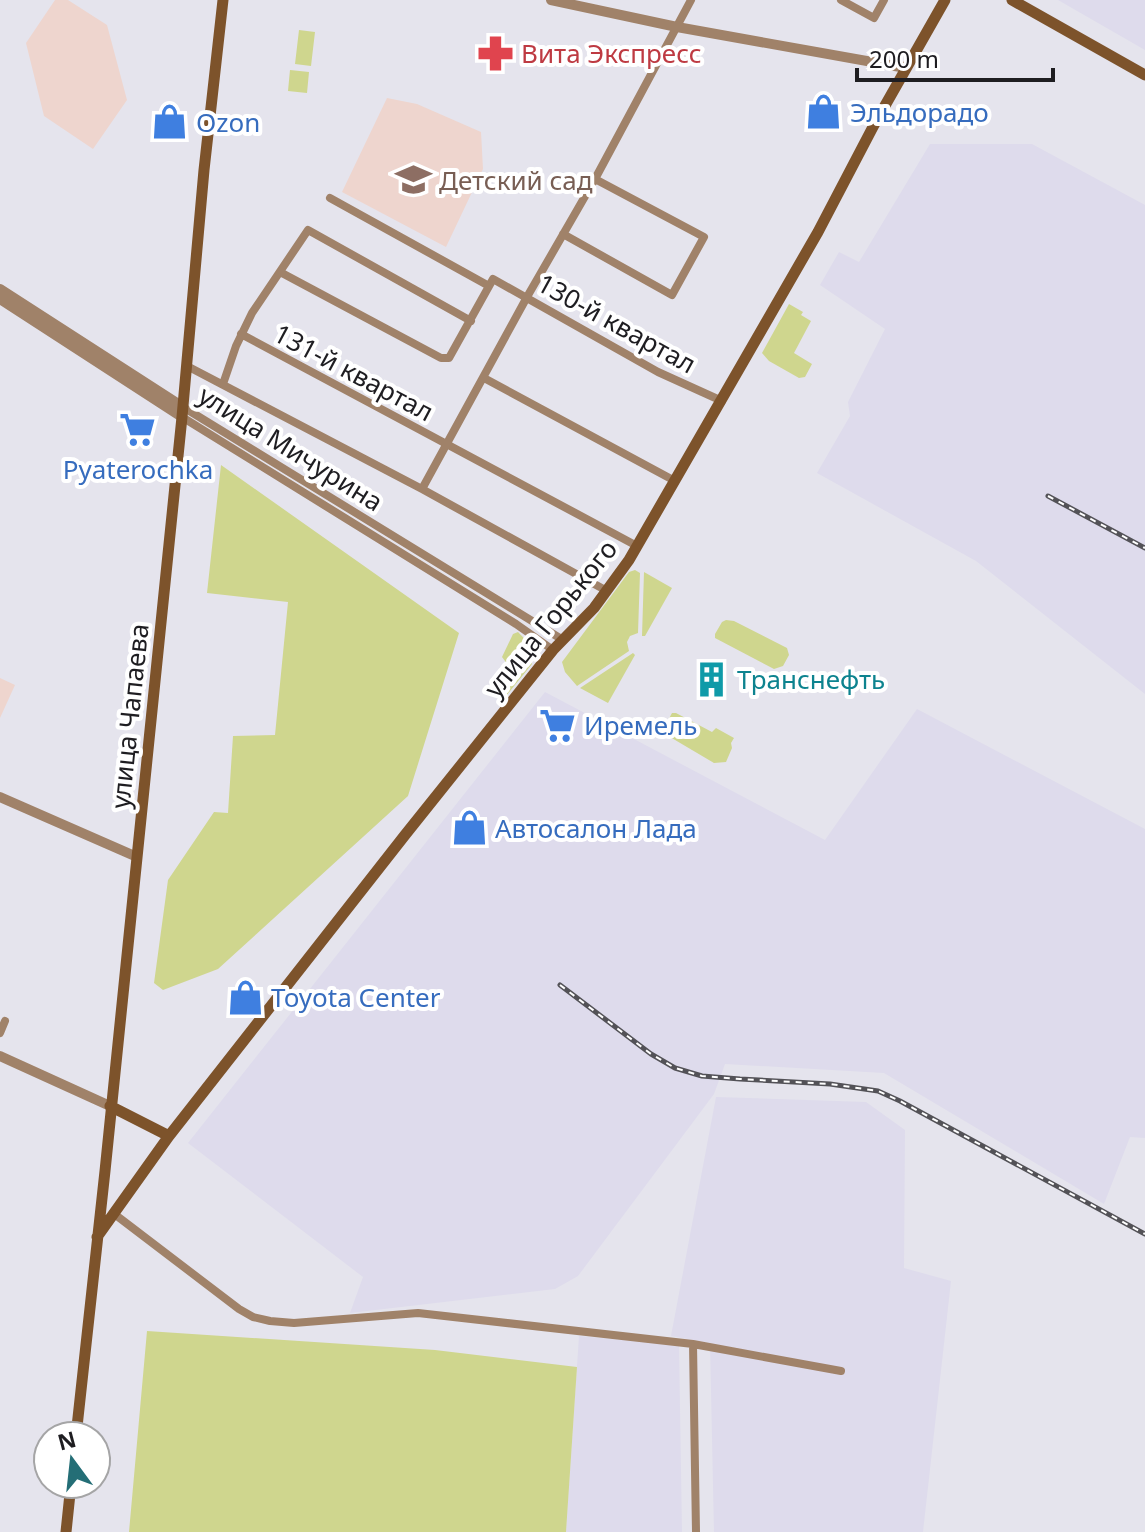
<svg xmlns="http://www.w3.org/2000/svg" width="1145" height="1532" viewBox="0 0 1145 1532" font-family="'Noto Sans',sans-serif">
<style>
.built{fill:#dedbec}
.education{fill:#eed5ce}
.green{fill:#cfd68e}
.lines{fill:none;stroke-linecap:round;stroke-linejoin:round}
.minor{stroke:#a08269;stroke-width:8}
.tertiary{stroke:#a08269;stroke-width:10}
.secondary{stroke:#7d532b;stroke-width:11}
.rail-casing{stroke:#535257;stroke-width:5}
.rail{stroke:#fff;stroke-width:2;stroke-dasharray:6;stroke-linecap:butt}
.labels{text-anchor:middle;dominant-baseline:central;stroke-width:8;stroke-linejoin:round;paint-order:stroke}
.health-label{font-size:26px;fill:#be3a42;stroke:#fff;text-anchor:start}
.shop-label{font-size:26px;fill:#366cbe;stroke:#fff;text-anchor:start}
.education-label{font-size:26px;fill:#785e54;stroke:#fff;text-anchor:start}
.street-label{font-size:26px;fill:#1e1d21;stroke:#fff}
.culture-label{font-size:26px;fill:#0d838f;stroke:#fff;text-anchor:start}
</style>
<rect width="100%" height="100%" fill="#e5e4ed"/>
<path class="built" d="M1058 0H1145V50Z
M930 144H1032L1145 205V694L976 561 817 473 850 416 848 402 885 329 820 285 839 252 859 262Z
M545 692 825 840 917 709 1145 829V1138L1130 1137 1104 1204 884 1073 725 1064 714 1094 578 1276 555 1289 350 1313 363 1277 188 1143Z
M716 1097 866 1102 905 1130 904 1268 951 1281 923 1532H714L710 1343 671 1336Z
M579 1336 679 1345 682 1532H566Z"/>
<path class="education" d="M55 0H68L107 25 127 100 93 149 44 116 26 43Z
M387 98 417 104 481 132 483 169 446 247 342 192Z
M0 678 15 685 0 718Z"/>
<path class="green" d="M299 30 315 32 311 66 295 64Z
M290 70 309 72 307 93 288 91Z
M789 304 803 312 801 315 811 321 794 353 812 364 805 377 799 378 769 361 762 353Z
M221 465 459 633 408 796 218 969 163 990 154 983 168 880 214 812 228 813 233 736 275 735 288 602 207 593Z
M635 570 640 573 638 633 630 636 627 642 629 651 577 686 565 672 562 662 629 572Z
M644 572 672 588 645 636H642Z
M726 620 734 621 787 648 789 655 783 666 774 669 715 638V634L722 622Z
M518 632C524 639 536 648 535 658L518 647 517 650 529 657 532 664 506 696 501 697 497 694 496 687 508 665 502 657 513 634Z
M633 653 635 655 608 703 580 688Z
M672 713H676L712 732 716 728 734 738 731 743 732 748 726 762 714 763 670 737 665 726Z
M147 1331 435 1350 577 1367 566 1532H129Z"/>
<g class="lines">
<path class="minor" d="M841 0 874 18 884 0
M330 198 489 286
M563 234 672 295 704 237 595 179
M280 272 441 358H449L493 279 658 372 722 401
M241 334 637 546
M187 366 422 489 607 591
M484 378 675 481
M223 384 236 346 252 313 308 230 471 321
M183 407 563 640
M182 417 516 624 553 650
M422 489 527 297 595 179 691 0
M0 1033 5 1021
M113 1213 239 1309 253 1317 270 1321 294 1323 418 1313 693 1344 841 1371
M693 1344 696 1532"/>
<path class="tertiary" d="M551 0 677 27 906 68
M0 289 183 407
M0 299 182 417
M0 797 137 857
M0 1056 110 1106"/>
<path class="secondary" d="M1012 0 1145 75
M110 1106 169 1136
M97 1237 169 1136 405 835 553 650 594 608 629 560 818 232 874 125 945 0
M76 1436 105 1171 182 417 204 170 223 0
M66 1532 71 1484"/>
<defs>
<path id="rail" d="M1048 496 1145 548
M560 985 651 1054 675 1068 702 1076 740 1079 830 1084 878 1091 900 1101 1145 1234"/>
</defs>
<use href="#rail" class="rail-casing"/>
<use href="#rail" class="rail"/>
</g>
<defs>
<symbol id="pharmacy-bare" viewBox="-9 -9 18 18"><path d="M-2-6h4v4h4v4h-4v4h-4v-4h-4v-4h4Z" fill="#e0444e" stroke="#fff" stroke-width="2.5" paint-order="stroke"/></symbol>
<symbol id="shop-bare" viewBox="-9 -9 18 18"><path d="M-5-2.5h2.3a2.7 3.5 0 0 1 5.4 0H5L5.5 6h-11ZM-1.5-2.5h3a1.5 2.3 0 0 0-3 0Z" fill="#3f7fe0" stroke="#fff" stroke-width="2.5" paint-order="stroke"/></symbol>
<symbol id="school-bare" viewBox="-9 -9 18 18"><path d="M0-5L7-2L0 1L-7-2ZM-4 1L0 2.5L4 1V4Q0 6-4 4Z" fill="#8d6e63" stroke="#fff" stroke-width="2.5" paint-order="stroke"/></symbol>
<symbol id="supermarket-bare" viewBox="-9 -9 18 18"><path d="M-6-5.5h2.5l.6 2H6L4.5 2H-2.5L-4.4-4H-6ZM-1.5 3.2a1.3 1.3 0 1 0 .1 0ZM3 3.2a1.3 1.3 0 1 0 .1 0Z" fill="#3f7fe0" stroke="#fff" stroke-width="2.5" paint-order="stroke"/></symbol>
<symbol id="building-bare" viewBox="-9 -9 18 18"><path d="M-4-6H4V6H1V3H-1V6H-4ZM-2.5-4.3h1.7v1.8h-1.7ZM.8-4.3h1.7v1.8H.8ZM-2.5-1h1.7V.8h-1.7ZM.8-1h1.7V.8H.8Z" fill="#0f9aa8" stroke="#fff" stroke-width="2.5" paint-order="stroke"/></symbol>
</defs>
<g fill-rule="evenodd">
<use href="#pharmacy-bare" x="470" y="28" width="51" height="51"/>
<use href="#shop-bare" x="798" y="86" width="51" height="51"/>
<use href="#shop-bare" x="144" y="96" width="51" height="51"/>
<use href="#school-bare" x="388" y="154" width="51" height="51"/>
<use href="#supermarket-bare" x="112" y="404" width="51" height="51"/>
<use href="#building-bare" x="686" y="654" width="51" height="51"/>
<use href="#supermarket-bare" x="532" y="700" width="51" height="51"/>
<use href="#shop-bare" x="444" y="802" width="51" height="51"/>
<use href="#shop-bare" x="220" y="972" width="51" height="51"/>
</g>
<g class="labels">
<g class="health-label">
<text x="521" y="53">Вита Экспресс</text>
</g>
<g class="shop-label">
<text x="850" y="112">Эльдорадо</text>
<text x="196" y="122">Ozon</text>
<text x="138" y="469" text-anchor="middle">Pyaterochka</text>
<text x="584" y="725">Иремель</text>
<text x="495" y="828">Автосалон Лада</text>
<text x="271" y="997">Toyota Center</text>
</g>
<g class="education-label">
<text x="439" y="180">Детский сад</text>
</g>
<g class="street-label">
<text transform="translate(617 323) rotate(29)">130-й квартал</text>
<text transform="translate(354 372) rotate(28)">131-й квартал</text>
<text transform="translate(291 448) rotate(32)">улица Мичурина</text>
<text transform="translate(550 618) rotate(-51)">улица Горького</text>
<text transform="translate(129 716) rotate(-84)">улица Чапаева</text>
</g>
<g class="culture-label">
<text x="737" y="679">Транснефть</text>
</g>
</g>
<g transform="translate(72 1460) rotate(345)"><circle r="38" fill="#ffffff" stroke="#a5a5a6" stroke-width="2"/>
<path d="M0-6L14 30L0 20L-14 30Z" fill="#246e76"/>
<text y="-12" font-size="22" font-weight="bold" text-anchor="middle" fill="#1e1d21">N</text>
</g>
<path d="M857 68v12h196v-12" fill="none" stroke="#1e1d21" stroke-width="4"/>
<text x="869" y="68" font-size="24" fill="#1e1d21" stroke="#ffffff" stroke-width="6" paint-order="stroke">200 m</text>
</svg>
